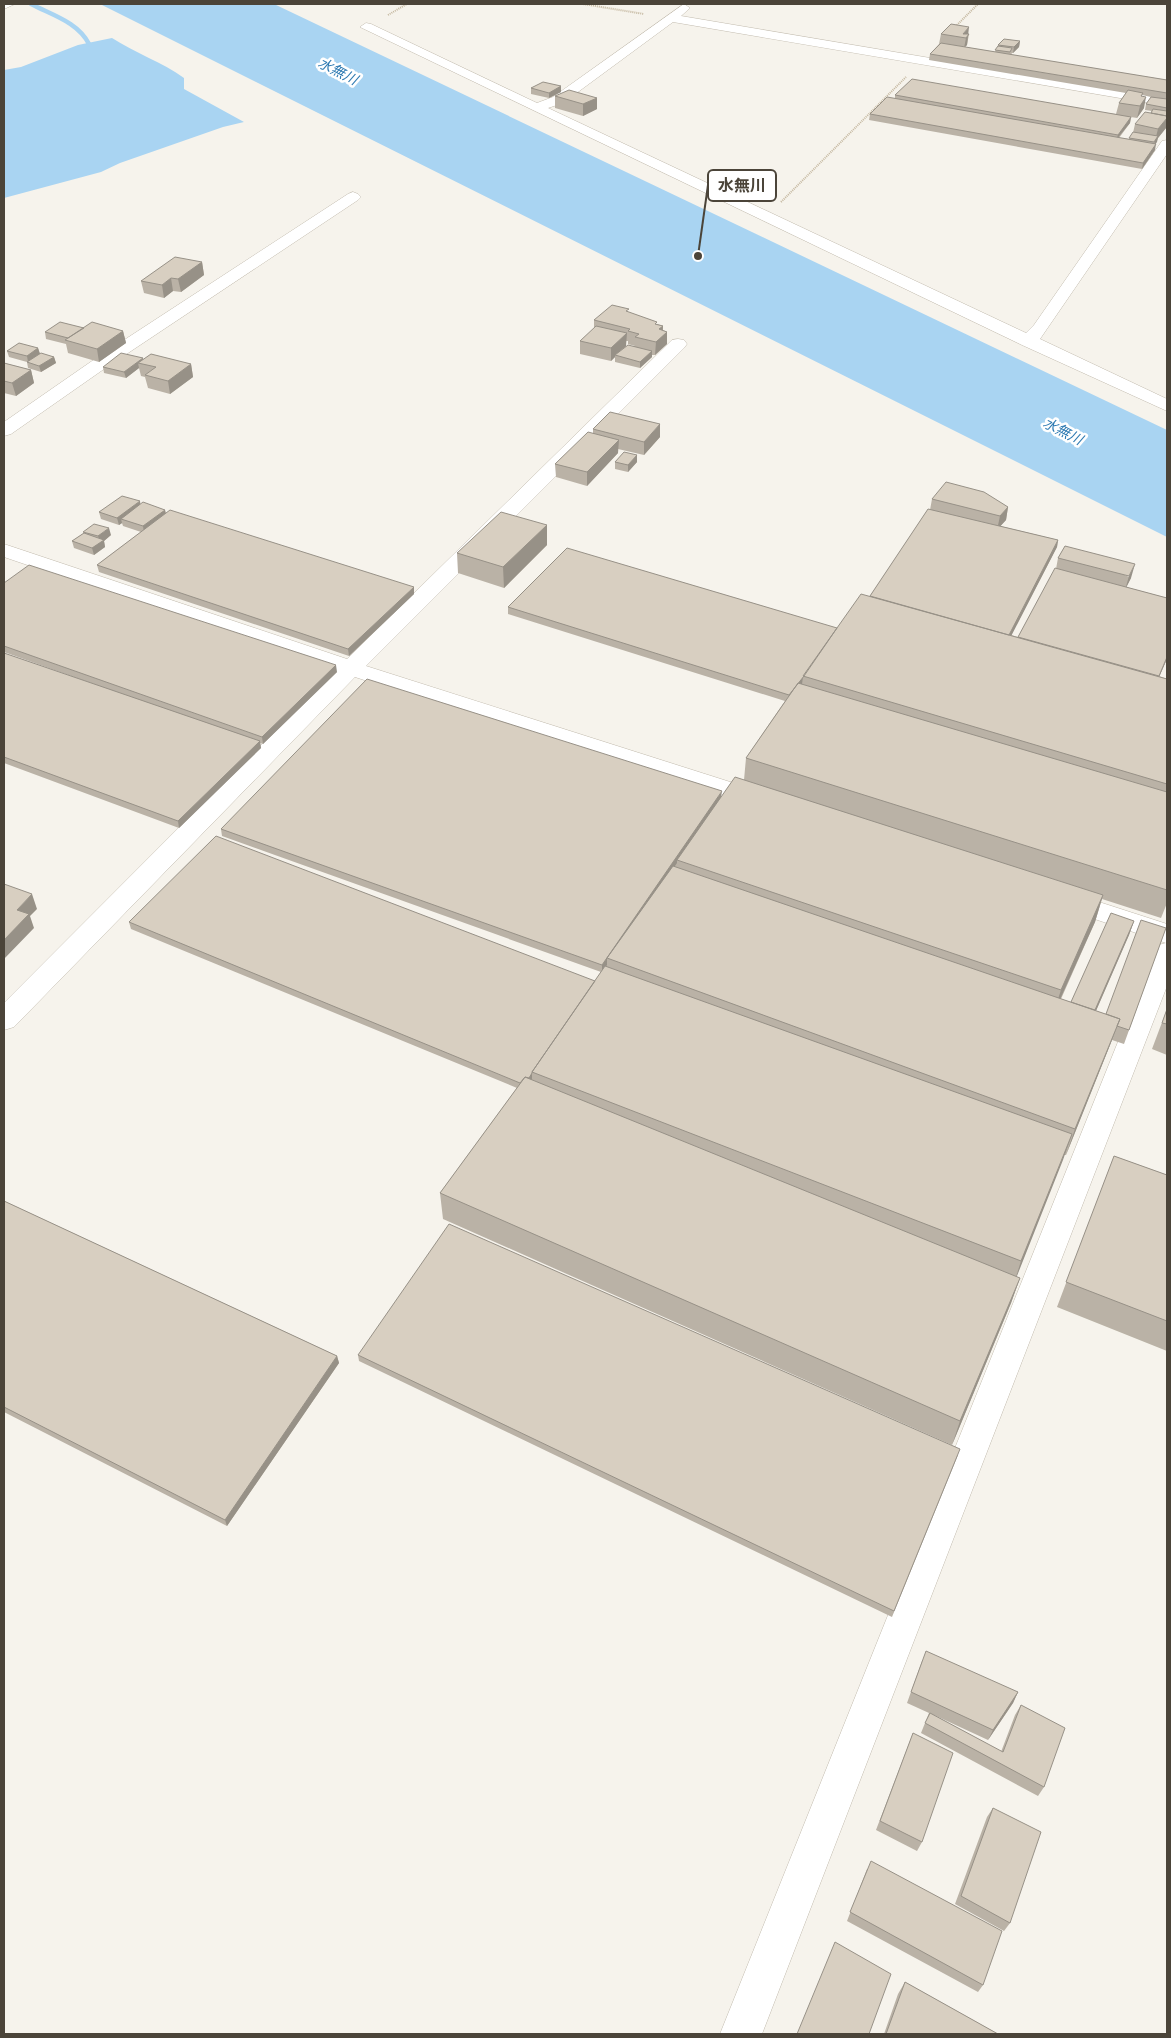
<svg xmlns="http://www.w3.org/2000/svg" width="1171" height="2038" viewBox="0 0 1171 2038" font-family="Raleway,'Noto Sans JP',sans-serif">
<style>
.water{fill:#a9d4f2}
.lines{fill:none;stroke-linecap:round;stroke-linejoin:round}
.stream{stroke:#a9d4f2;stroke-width:4.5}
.minor-casing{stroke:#c2bbae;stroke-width:1}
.path{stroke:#c4b79f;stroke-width:2;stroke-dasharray:1 1;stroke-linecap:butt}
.minor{fill:#fff;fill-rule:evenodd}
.wall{fill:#bab2a6;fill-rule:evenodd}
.shaded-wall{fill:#979187}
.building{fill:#d8cfc1;stroke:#979187}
.labels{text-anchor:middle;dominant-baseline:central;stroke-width:5;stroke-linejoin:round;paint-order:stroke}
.far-water-label{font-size:14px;font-style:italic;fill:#2e7ab2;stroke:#fff}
.leader{fill:none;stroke:#4b4439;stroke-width:2}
.callout-dot{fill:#4b4439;stroke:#fff;stroke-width:2}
.callout{fill:#fff;stroke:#4b4439;stroke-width:2}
.callout-label{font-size:16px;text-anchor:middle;font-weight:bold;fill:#4b4439}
</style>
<rect width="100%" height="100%" fill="#f6f3ec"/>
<path class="water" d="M100 4H274L1167 430V537Z
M112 38C135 53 162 62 184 78V89L244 122 223 127 120 163 101 172 4 198V70L21 67 78 45Z"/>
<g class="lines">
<path class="stream" d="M31 4C52 15 78 22 89 44"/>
<defs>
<path id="minor" d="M4 4H15L4 9Z
M684 4 690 8 681 16 1167 98V106L673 22 563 103 548 108 1026 333 1034 325 1162 141 1167 140V154L1040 339 1167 399V411L1022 345 360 27 366 23 371 24 537 103 553 97Z
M353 192 358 194 361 197 358 200 104 369 11 434 4 436V422L92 361 348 194Z
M678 339 684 340 687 344 684 348 366 666 771 795 774 801 771 807 762 809 753 807 355 677 14 1027 4 1030V1003L336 670 4 557V544L347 659 672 340Z
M1062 890 1167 924V986L762 2034H720L1154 952 1158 945 1166 943 1053 905 1049 899 1053 893Z"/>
</defs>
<use href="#minor" class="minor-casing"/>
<path class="path" d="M583 4 644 14
M388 15 407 4
M954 28 978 4
M781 202 906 77"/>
<use href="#minor" class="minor"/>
</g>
<path class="wall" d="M941 34H969L967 45 965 47 995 52 998 45 1020 41 1019 47 1013 53H1012L1011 55 1167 80V126H1166V128L1158 138 1155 144V150L1142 169 869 120 870 114 895 98V95L1116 114 1119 103 1126 93 929 60 930 54 939 44ZM1142 95 1151 97 1146 104 1145 110 1152 111 1151 113 1135 124 1133 133 1129 139 1119 138 1130 123 1131 117 1125 116 1137 118 1144 108Z
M561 86V92L549 98 531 94V88Z
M555 96 597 98V109L583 116 555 108Z
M202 262 204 275 181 292 173 291 164 298 144 293 141 281Z
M594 320 657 324 663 326V330L667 332V344L655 355H652V357L640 368 615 362V357L611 361 580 354V341L594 329ZM626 341H628V344L635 346H626Z
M84 328 123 331 126 343 99 362 68 353 66 344 46 339 45 332Z
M38 348 40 354 54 357 56 363 41 372 28 368 27 362 9 357 7 351Z
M143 359 191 364 193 377 170 394 148 388 145 377 141 376 139 368 126 378 104 373 103 367Z
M4 363 31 370 34 383 16 396 4 393Z
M593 429 660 437 644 455 618 449V453L587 486 556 477 555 464 593 433Z
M637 455V462L628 472 615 469V462Z
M932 499 1008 507 1006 520 1000 526 1058 540 1057 547 1011 635 1018 637 1056 569 1058 558 1065 546 1131 578 1126 587 1167 598V659L1159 676 1167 679V903L1161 918 1102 899 1095 922 1061 999 1071 1002 1134 921 1129 935 1096 1011 1106 1014 1166 928 1124 1044 1112 1040 1066 1155H1064L1016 1277 1020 1278 1011 1303 952 1445 443 1219 440 1193 517 1088 131 929 129 922 595 981 601 972 222 836 221 829 721 797 744 780 746 758 785 701 508 614V607L837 628 870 596 930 510Z
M140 504 165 510 166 513 414 594 349 656 99 572 97 565 141 532 123 526 122 523 119 525 101 519 99 512Z
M547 525V545L504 588 458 573 457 553Z
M83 532 111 535 104 541 105 547 94 555 74 548 72 541 84 533Z
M4 583 337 672 263 744 260 743 261 748 179 828 4 763V653L116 692 4 652Z
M1167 1009V1055L1152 1049Z
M1114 1156 1167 1175V1351L1057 1307Z
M4 1201 337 1356 339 1363 227 1526 4 1412Z
M358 1355 958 1455 892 1617 359 1361Z
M922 1661 1018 1692 1013 1703 988 1740 934 1715 1001 1752 1015 1715 1021 1705 1044 1787 1038 1796 921 1733 929 1713 907 1703Z
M913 1733 922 1842 917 1851 876 1830Z
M993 1808 1010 1923 1004 1931 955 1904 987 1817Z
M867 1869 983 1985 978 1992 847 1921Z
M905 1982 998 2034H884L898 1994Z"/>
<path class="shaded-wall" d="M969 27 967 45 964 48 966 38 963 34Z
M1020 41 1019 47 1013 53 1014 47Z
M561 86V92L549 98V93Z
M1146 97 1144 108 1137 118 1140 106Z
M597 98V109L583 116V104Z
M1131 117 1130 123 1116 140 1118 135Z
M1167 118 1166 128 1158 138 1157 142 1153 148 1158 129Z
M1156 144 1155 150 1142 169 1143 163Z
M202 262 204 275 181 292 178 279Z
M171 278 173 291 164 298 162 285Z
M663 326 662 336 667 332V344L655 355 656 342 659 329Z
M123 331 126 343 99 362 97 349Z
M627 333 626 346 615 355V357L611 361V348Z
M38 348 40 354 28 362 27 356Z
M652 351V357L640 368V362Z
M54 357 56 363 41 372 39 366Z
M143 358 144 364 138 363 139 368 126 378 124 372Z
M191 364 193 377 170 394 168 381Z
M31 370 34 383 16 396 12 383Z
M660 424V437L644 455V442Z
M619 440 618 453 587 486V472Z
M637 455V462L628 472V465Z
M140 501 141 508 121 519 122 523 119 525 117 518Z
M1008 507 1006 520 997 530 1000 516Z
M165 510 166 516 144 533 143 526Z
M547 525V545L504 588 503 567Z
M109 528 111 535 104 541 105 547 94 555 92 548 100 542 98 536Z
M1058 540 1057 547 1005 648 1006 641Z
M1135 564 1131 578 1125 590 1129 576Z
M414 587V594L349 656 348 649Z
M1167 657V659L1153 691 1155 684Z
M336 665 337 672 263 744 262 737Z
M803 677 802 684 788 702 789 695Z
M260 741 261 748 179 828 178 821Z
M722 791 721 798 677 860V863L611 959 607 958V965L602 972V965Z
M32 894 37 909 30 916 34 928 4 959V940L17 910Z
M1103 895 1095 922 1052 1017 1061 990Z
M1134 921 1129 935 1088 1029 1092 1015Z
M1120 1019 1110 1045 1066 1155 1075 1129Z
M532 1073V1080L524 1084Z
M1072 1134 1063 1160 1013 1286 1021 1261Z
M1020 1278 1011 1303 952 1445 960 1421Z
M337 1356 339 1363 227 1526 225 1520Z
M1018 1692 1013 1703 988 1740 993 1730Z"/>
<path class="building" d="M951 24 969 27 963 34H969L966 38 941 34Z
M1004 39 1020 41 1014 47 998 45Z
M941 43 1167 80V93L930 54Z
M998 46 1012 48 1010 52 995 50Z
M912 79 1131 117 1118 135 895 95Z
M543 82 561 86 549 93 531 88Z
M569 90 597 98 583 104 555 96Z
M1128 90 1143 93 1141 96 1146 97 1140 106 1119 103Z
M887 97 1156 144 1143 163 870 114Z
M1151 97 1167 99V108L1146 104Z
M1153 109 1167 111V116L1151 113Z
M1145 112 1167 116V118L1158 129 1135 124Z
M1133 132 1158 136 1154 142 1129 138Z
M175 257 202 262 178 279 171 278 162 285 141 281Z
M612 305 629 309 626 311 657 322 655 324 663 326 659 329 667 332 656 342 635 337 639 334 628 331 630 329 594 320Z
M60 322 84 328 68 338 45 332Z
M92 322 123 331 97 349 65 340Z
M596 326 627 333 611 348 580 341Z
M19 343 38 348 27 356 7 351Z
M628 345 652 351 640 362 615 355Z
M41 353 54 357 39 366 27 362Z
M121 353 143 358 124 372 103 367Z
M151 354 191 364 168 381 145 375 156 367 138 363Z
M4 363 31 370 12 383 4 381Z
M610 412 660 424 644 442 593 429Z
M588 432 619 440 587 472 555 464Z
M624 452 637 455 628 465 615 462Z
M946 482 984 492 1008 507 1000 516 932 499Z
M122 496 140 501 117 518 99 512Z
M143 502 165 510 143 526 121 519Z
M928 509 1058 540 1009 635 870 596Z
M170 510 414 587 348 649 97 565Z
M501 512 547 525 503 567 457 553Z
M94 524 109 528 98 536 83 532Z
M84 533 104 540 92 548 72 541Z
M1065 546 1135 564 1129 576 1058 558Z
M567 548 837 628 804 676 789 695 508 607Z
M29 565 336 665 262 737 4 646V583Z
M1055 568 1167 598V657L1159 676 1018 637Z
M861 594 1167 679V784L803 676Z
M4 653 260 741 178 821 4 757Z
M367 679 722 791 602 965 221 829Z
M798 683 1167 792V890L746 758Z
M735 777 1103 895 1061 990 677 860Z
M216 836 595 981 532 1072V1073L529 1078 525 1077 520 1083 129 922Z
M673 866 1120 1019 1075 1129 607 958Z
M4 884 32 894 17 910 29 914 4 940Z
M1111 913 1134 921 1095 1010 1071 1002Z
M1141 920 1166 928 1129 1030 1117 1026 1120 1019 1106 1014Z
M605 966 1072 1134 1021 1261 532 1072Z
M1167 1009V1024L1162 1023Z
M525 1077 1020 1278 960 1421 440 1193Z
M1114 1156 1167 1175V1321L1066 1282Z
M4 1201 337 1356 225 1520 4 1407Z
M449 1224 960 1449 894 1611 358 1355Z
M926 1651 1018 1692 993 1730 911 1692Z
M1021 1705 1065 1728 1044 1787 925 1723 930 1713 1003 1752Z
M913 1733 953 1753 922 1842 880 1821Z
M993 1808 1041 1832 1010 1923 961 1896Z
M871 1861 1002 1931 983 1985 850 1912Z
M835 1942 891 1974 869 2034H797Z
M905 1982 998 2034H886Z"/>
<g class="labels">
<g class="far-water-label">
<text transform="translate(338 71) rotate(27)">水無川</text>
<text transform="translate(1063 431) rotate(27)">水無川</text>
</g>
</g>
<path class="leader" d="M698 256L708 185"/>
<circle class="callout-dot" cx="698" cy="256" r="5"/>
<rect class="callout" x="708" y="170" width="68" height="31" rx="5"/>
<g class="callout-label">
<text x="742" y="191">水無川</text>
</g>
<rect width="1171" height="2038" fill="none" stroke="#4b4439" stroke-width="10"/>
</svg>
